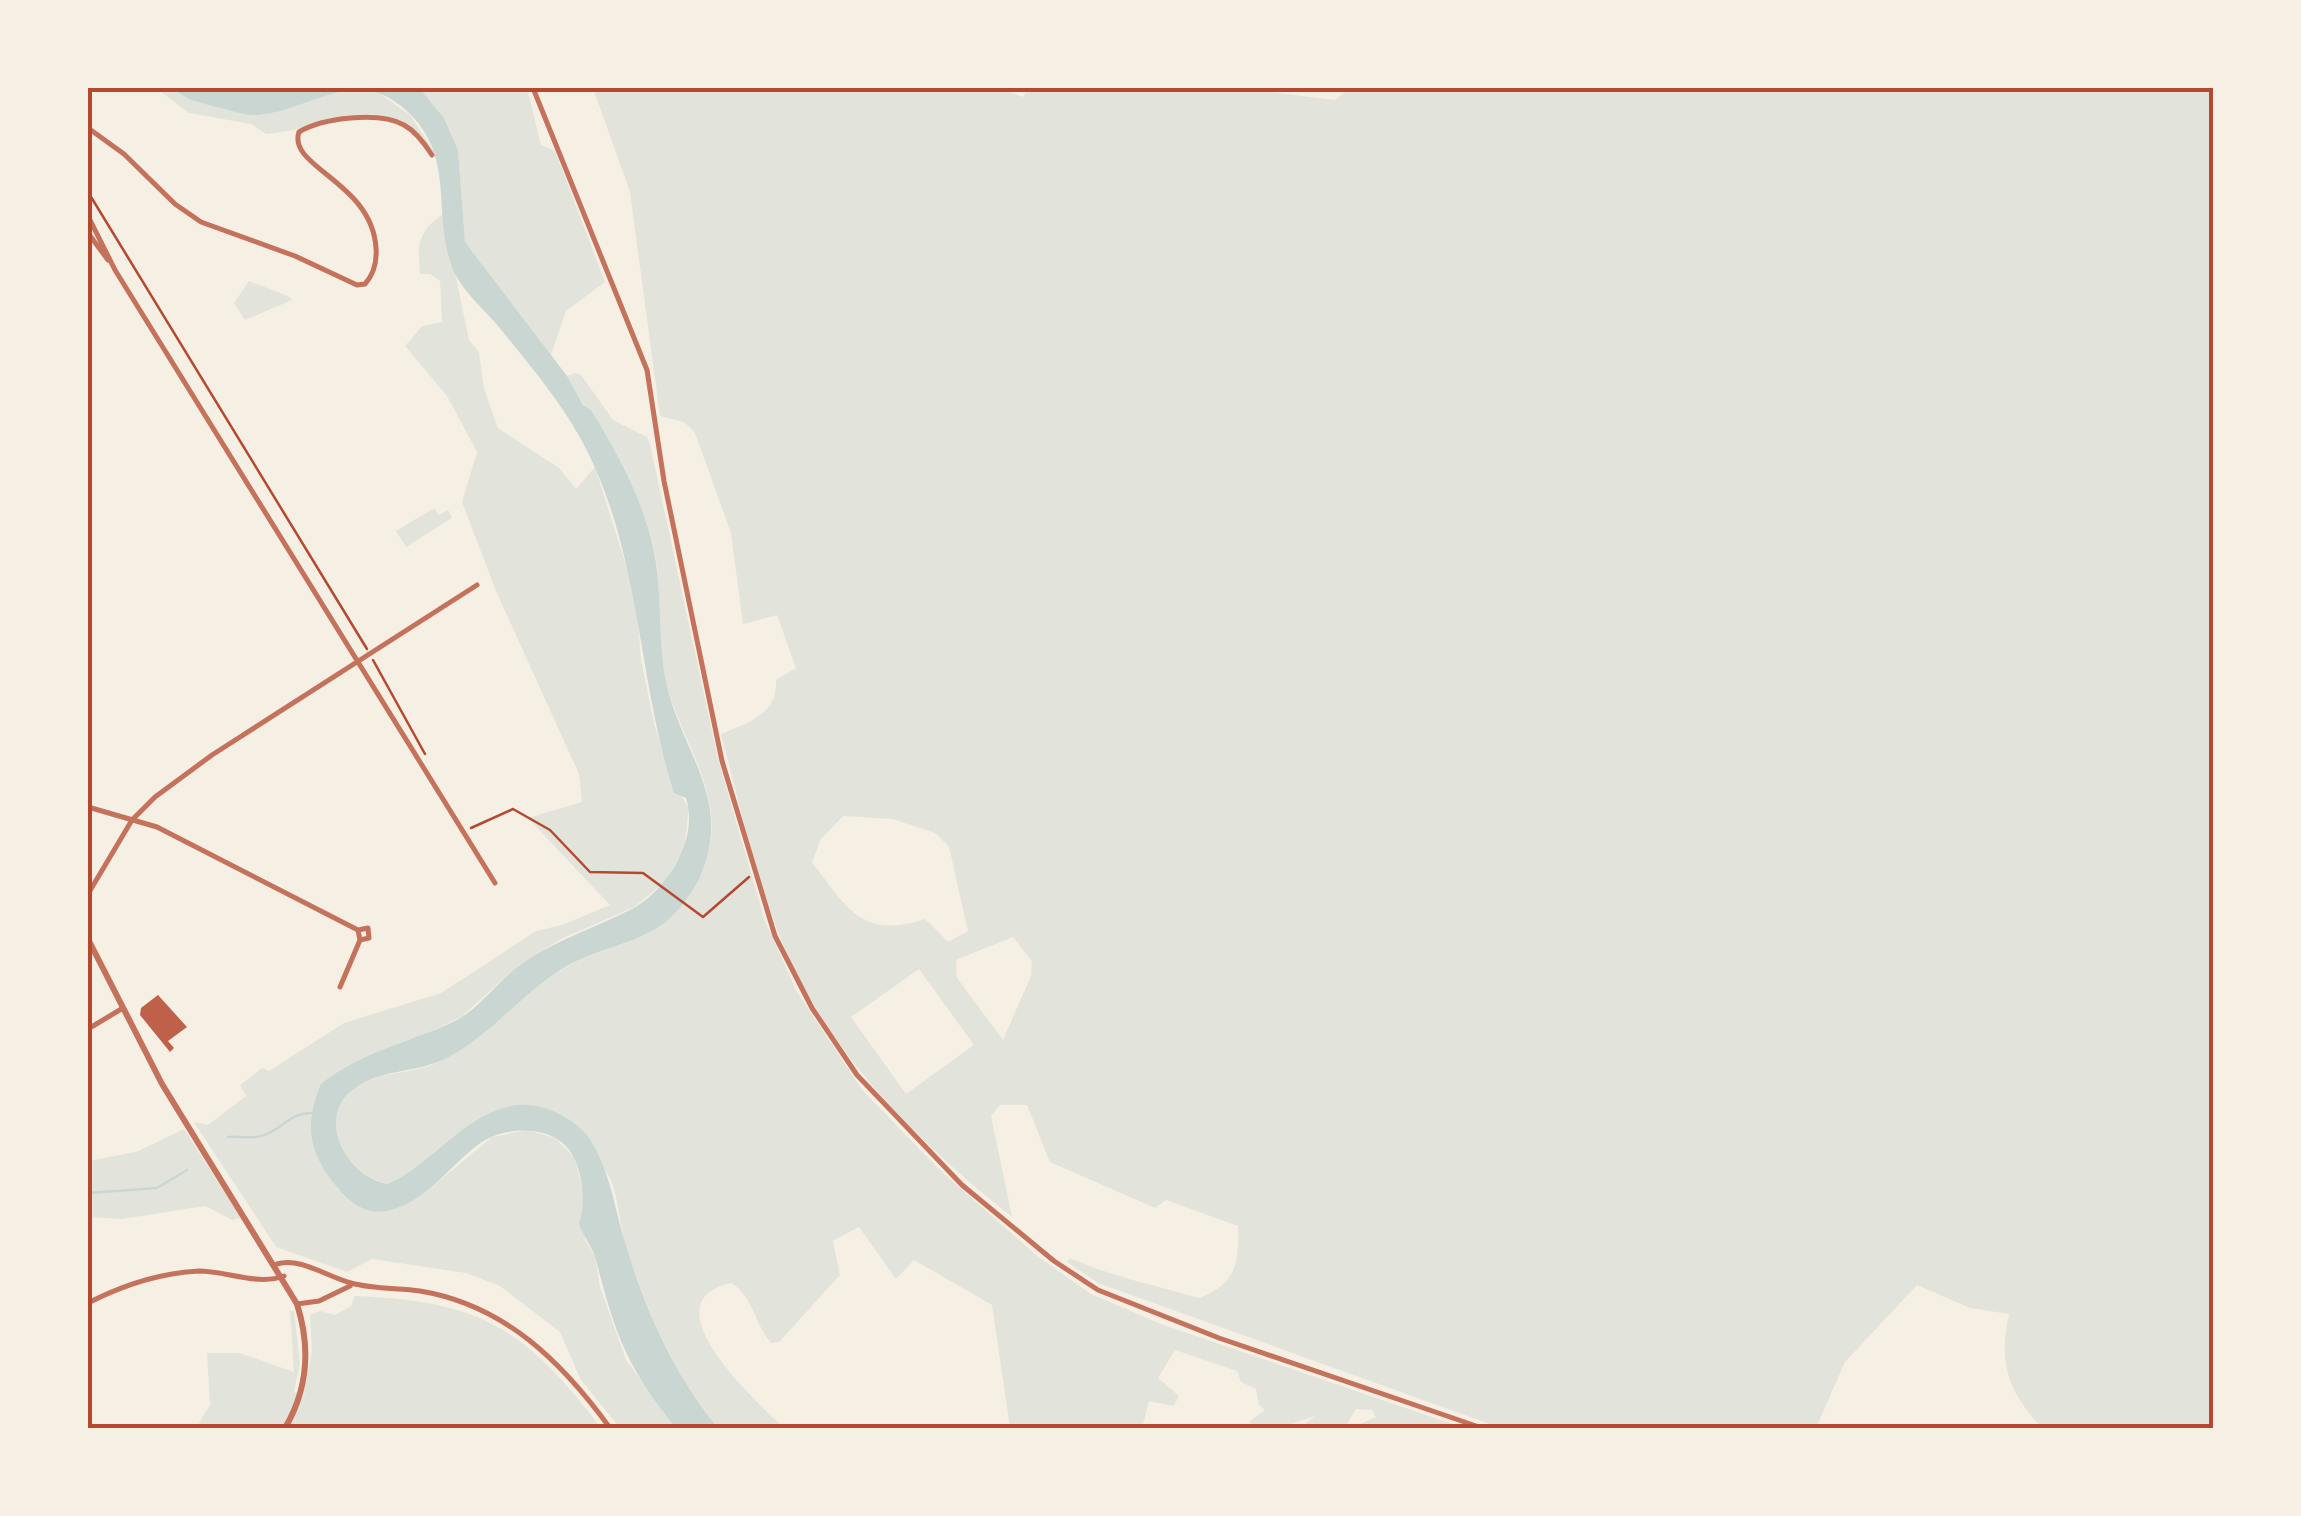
<svg xmlns="http://www.w3.org/2000/svg" width="2301" height="1516" viewBox="0 0 2301 1516" font-family="'Archivo Narrow',sans-serif">
<style>
.green{fill:#e2e4dc;fill-rule:evenodd}
.water{fill:#c9d6d2}
.lines{fill:none;stroke-linecap:round;stroke-linejoin:round}
.stream{stroke:#c9d6d2;stroke-width:2.5}
.building{fill:#bf614a}
.path{stroke:#b5482f;stroke-width:2.5}
.minor{stroke:#c5725c;stroke-width:5}
.tertiary{stroke:#c5725c;stroke-width:6}
.neatline{fill:none;stroke:#b5482f;stroke-width:4}
</style>
<rect width="100%" height="100%" fill="#f6efe4"/>
<path class="green" d="M156 88 320 96 354 88 379 93 410 115 438 157C374 82 345 127 266 134L251 124 189 113Z
M418 88H527L541 145 555 151 605 282 566 311 551 355 465 242 458 150 444 118Z
M593 88H999L1023 97 1028 88H1237L1335 100 1350 88H2213V1428H2042C2008 1392 1998 1362 2009 1314L1970 1308 1917 1285 1845 1362 1816 1428H1501L1098 1283 1067 1262 1070 1258C1113 1277 1155 1285 1199 1298 1237 1284 1239 1262 1238 1226L1166 1200 1155 1208 1050 1162 1027 1105H1000L991 1116 1012 1217C923 1146 839 1064 790 960 758 890 741 809 721 734 748 723 778 714 776 680L796 668 777 615 743 624 731 533 695 433 684 422 660 416 630 192ZM843 816 892 819 935 833 949 847 968 931 948 942 925 919C862 940 847 908 812 862L821 839ZM1013 937 1032 961 1031 976 1003 1040 957 978 956 960ZM919 969 974 1045 906 1094 851 1017Z
M443 214 469 340 479 352 484 389 498 428 559 468 576 489 595 467 636 597 641 660 654 723 671 781 689 808 684 849 665 882 634 907 561 939 519 965 461 1017 321 1084 338 1190 432 1187 492 1137 527 1130 555 1138 575 1158 586 1205 585 1240 595 1256 600 1287 626 1360 676 1428H620L581 1380 560 1332 500 1286 466 1273 372 1259 347 1272 276 1247 194 1122 208 1125 246 1096 240 1085 262 1068 269 1071 344 1023 441 993 536 931 562 925 610 905 528 818 582 802 579 774 496 591 462 502 477 452 447 396 405 346 422 326 442 322 440 281 430 274H420C417 245 418 231 443 214Z
M249 281 288 296 292 300 245 320 234 303Z
M575 373 581 375 613 420 647 437 650 444 718 759 765 921 797 992 863 1091 941 1171 1036 1255 1091 1294 1161 1324 1464 1428H1351L1376 1417 1372 1410 1356 1409 1345 1428H1300L1315 1416 1280 1428H1251L1250 1421 1265 1410 1259 1405 1256 1389 1241 1382 1237 1371 1175 1350 1158 1378 1179 1396 1174 1406 1149 1401 1142 1428H1010L992 1305 914 1260 896 1279 859 1227 833 1241 840 1275 779 1342 771 1343C754 1323 753 1295 731 1283 645 1302 758 1403 784 1428H718C676 1378 645 1308 626 1246 619 1223 619 1193 607 1173 587 1139 552 1093 508 1107 460 1122 432 1165 389 1184 351 1179 315 1124 349 1093 375 1069 412 1076 441 1061 486 1039 518 996 561 970 592 950 636 945 664 923 682 909 699 883 706 861 727 798 684 745 667 687 654 641 664 591 653 544 638 481 597 432 567 376Z
M434 508 439 515 448 510 452 518 406 547 396 531Z
M184 1129 241 1218 232 1220 205 1206 122 1219 88 1217V1161L136 1152Z
M355 1296C481 1301 525 1328 601 1428H196L210 1405 207 1353H240L294 1372 290 1311H294L300 1363 294 1392 304 1396 312 1350 310 1315 320 1311 335 1315 351 1306Z"/>
<path class="water" d="M173 88 234 92 267 88H419L444 118 458 150 465 242 567 376 583 405 591 410C616 451 643 499 653 547 663 591 657 638 666 682 681 752 734 800 700 877 693 892 677 914 663 924 634 945 591 950 560 970 520 996 489 1036 447 1058 416 1074 376 1068 349 1093 316 1124 351 1179 388 1184 433 1164 464 1113 516 1105 540 1101 575 1118 589 1138 611 1172 614 1208 626 1245 644 1308 676 1378 718 1428H676C627 1368 615 1334 596 1260 593 1248 584 1237 579 1224 586 1205 583 1169 570 1151 551 1124 503 1126 479 1144 448 1167 426 1203 386 1211 358 1216 339 1191 325 1171 306 1141 308 1115 321 1084 361 1052 408 1043 453 1022 480 1009 499 979 524 962 559 939 597 927 634 908 669 888 699 837 686 798L674 793C640 687 641 573 596 470 574 417 534 370 498 326 483 308 460 289 452 267 431 208 458 152 401 106 353 67 308 111 257 115 244 116 227 109 213 106 197 102 185 99 173 88Z"/>
<g class="lines">
<path class="stream" d="M228 1137C243 1136 255 1140 269 1133 286 1125 292 1112 313 1113
M88 1193 157 1188 187 1170"/>
</g>
<path class="building" d="M158 995 187 1027 168 1041 174 1048 170 1052 140 1015 141 1008Z"/>
<g class="lines">
<path class="path" d="M88 192 367 649
M373 660 425 754
M471 828 513 809 550 830 590 872 643 873 703 917 749 877"/>
<path class="minor" d="M533 88 647 370 664 481 722 761 775 936 812 1008 857 1075 962 1185 1054 1261 1098 1290 1219 1338 1482 1428
M88 128 124 154 175 204 201 222 295 256 357 285 365 284C374 274 377 262 376 248 372 182 287 167 299 132 322 118 379 111 404 125 415 131 425 144 432 155
M88 216 115 270 495 883
M88 233 108 260
M88 807 157 827 358 930 368 928 369 938 360 940 358 930
M88 894 132 820 155 797 212 755 477 585
M340 987 360 940
M88 1029 123 1008
M277 1264C301 1257 327 1277 351 1283 373 1289 397 1288 420 1291 505 1305 562 1362 610 1428
M88 1303C123 1285 160 1273 199 1271 227 1271 258 1286 284 1276
M297 1304 319 1301 350 1286"/>
<path class="tertiary" d="M88 939 162 1084 297 1304C311 1348 308 1389 285 1428"/>
</g>
<rect width="2301" height="1516" fill="none" stroke="#f6efe4" stroke-width="180"/>
<rect x="90" y="90" width="2121" height="1336" class="neatline"/>
</svg>
